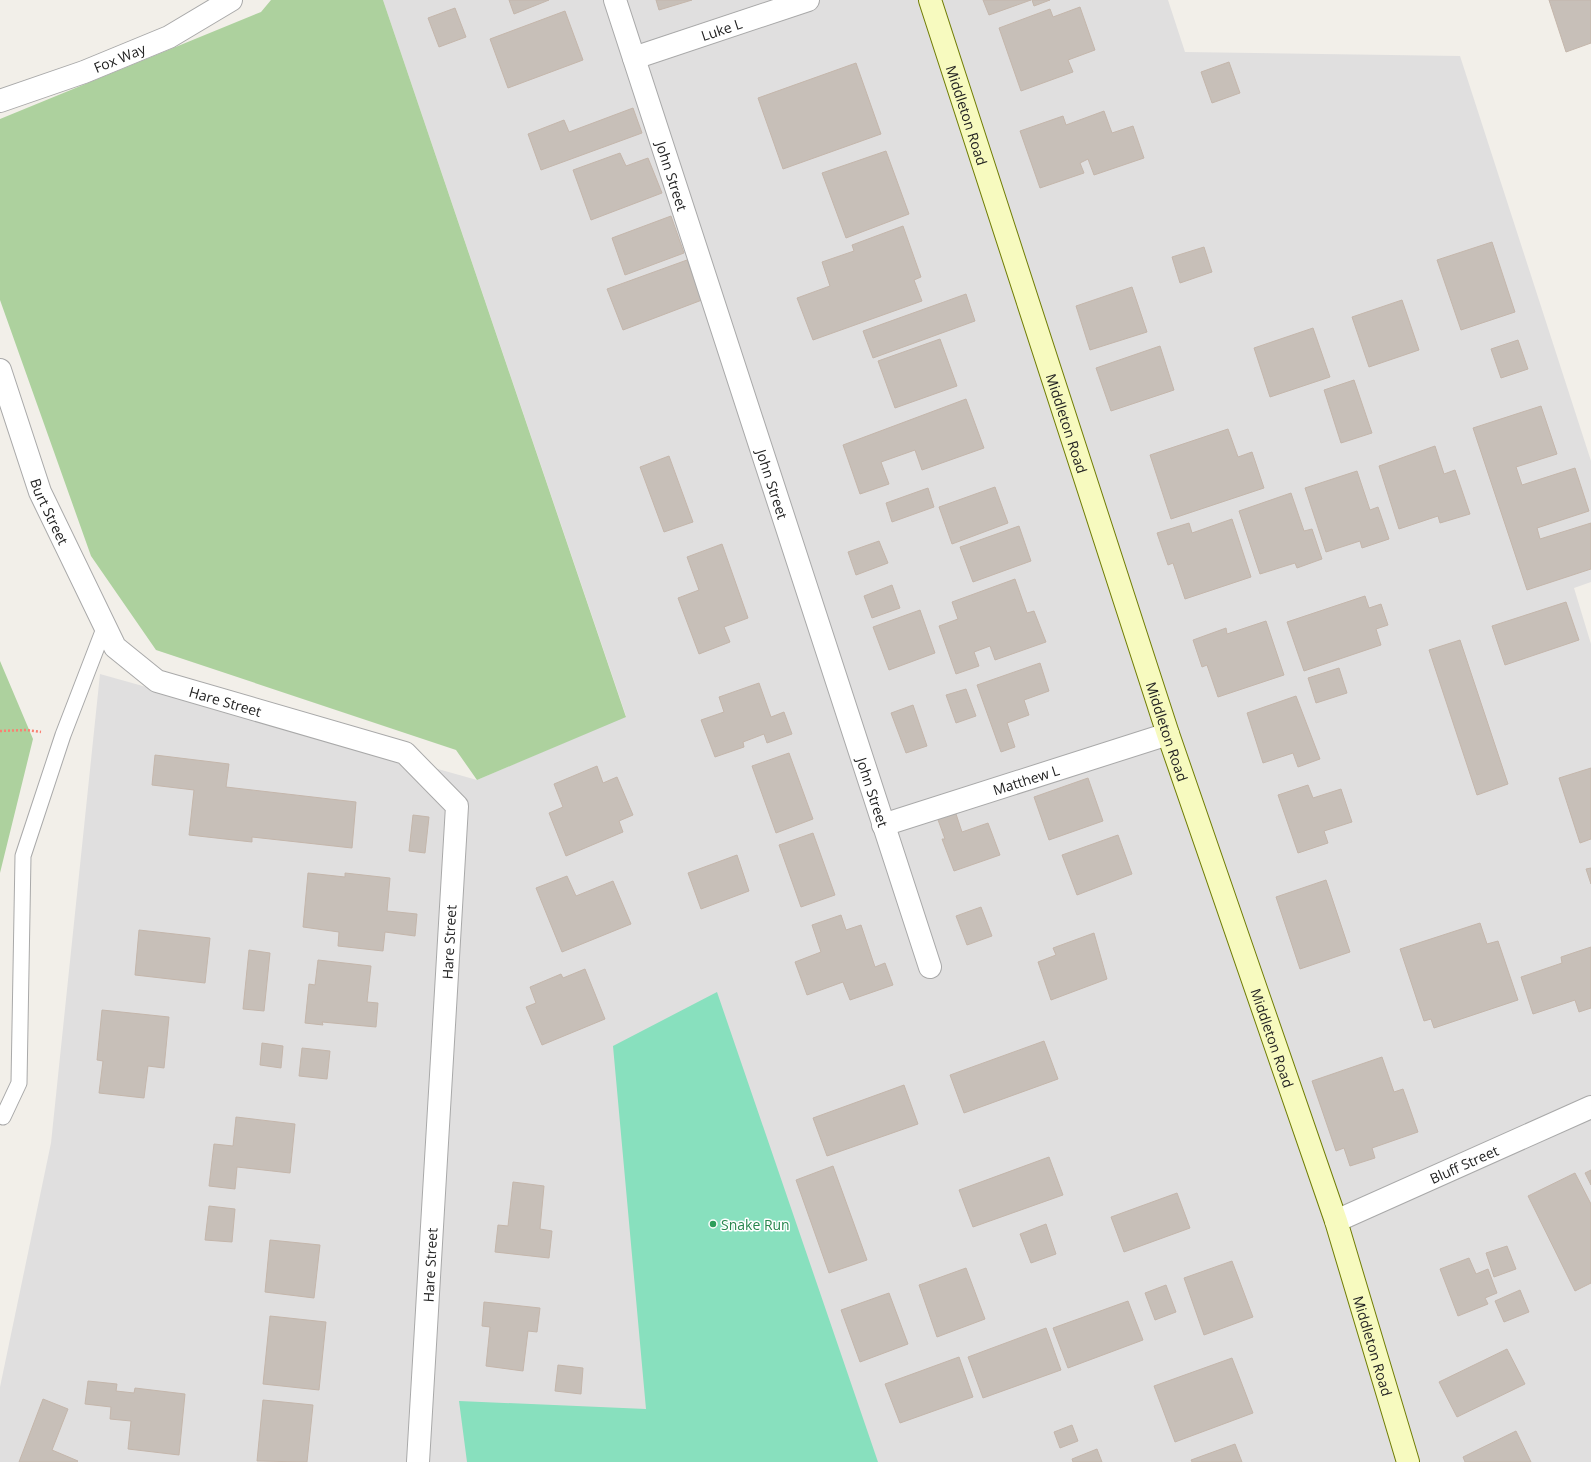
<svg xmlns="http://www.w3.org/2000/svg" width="1591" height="1462" viewBox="0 0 1591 1462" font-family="'Open Sans',sans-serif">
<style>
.residential{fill:#e0dfdf}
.forest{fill:#add19e}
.pitch{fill:#88e0be}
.building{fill:#c7bfb8;stroke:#c4b6ab}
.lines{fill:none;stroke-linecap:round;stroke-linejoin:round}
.service-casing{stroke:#a9a9a9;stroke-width:17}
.minor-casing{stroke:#a9a9a9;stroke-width:24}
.secondary-casing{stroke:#707d05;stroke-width:24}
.path{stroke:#fa8072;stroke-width:2.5;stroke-dasharray:2 2;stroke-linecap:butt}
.service{stroke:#fff;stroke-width:15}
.minor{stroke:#fff;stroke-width:22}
.secondary{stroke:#f7fabf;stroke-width:22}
.leisure-dot{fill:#2e9e5b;stroke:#fff;stroke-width:1.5}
.labels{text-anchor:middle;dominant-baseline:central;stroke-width:3;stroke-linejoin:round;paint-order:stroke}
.street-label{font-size:14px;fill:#222;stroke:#fff}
.leisure-label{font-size:14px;fill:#27864d;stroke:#fff;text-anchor:start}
</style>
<rect width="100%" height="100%" fill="#f2efe9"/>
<path class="residential" d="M383 0H1168L1185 52 1460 56 1591 461V582L1574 588 1591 644V1462H0V1387L51 1143 100 674 477 780 626 716Z"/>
<path class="forest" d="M271 0H383L626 717 477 780 456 750 156 650 91 556 0 300V119L261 12Z
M0 661 33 739 0 873Z"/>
<path class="pitch" d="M717 992 878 1462H467L459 1401 646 1409 613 1046Z"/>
<path class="building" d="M509 0H549L514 14Z
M656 0H692L659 10Z
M983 0H1031L989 15Z
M1032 0H1050L1034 6Z
M1549 0H1591V43L1566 52Z
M1080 7 1095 50 1068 60 1073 72 1021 91 999 28 1050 9 1053 17Z
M455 8 466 37 439 47 428 18Z
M565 11 583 60 508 88 490 39Z
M1229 62 1240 93 1212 103 1201 72Z
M856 63 881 134 783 169 758 98Z
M633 108 642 133 541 170 528 134 564 120 569 132Z
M1104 111 1112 133 1133 126 1144 158 1094 175 1088 159 1080 163 1084 173 1040 188 1020 131 1063 116 1066 125Z
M886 151 909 214 846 238 822 173Z
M620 153 626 166 648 158 662 193 591 220 573 170Z
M671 216 684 253 625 275 612 238Z
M903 226 921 277 914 280 922 301 813 340 797 298 830 286 822 262 854 251 852 245Z
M1492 242 1515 312 1461 330 1437 260Z
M1204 247 1212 272 1180 283 1172 257Z
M687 260 702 300 623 330 607 289Z
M1132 287 1147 332 1090 350 1076 306Z
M966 294 975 321 873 358 863 331Z
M1402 300 1419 350 1369 367 1352 317Z
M1313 328 1330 377 1270 397 1254 348Z
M940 339 957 386 895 408 878 361Z
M1518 340 1528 369 1501 378 1491 349Z
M1160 346 1174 390 1111 411 1096 368Z
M1354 380 1372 433 1341 443 1324 390Z
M966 399 984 448 922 470 915 450 881 462 889 484 860 494 843 445Z
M1541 406 1557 454 1516 467 1522 485 1575 468 1589 511 1537 528 1540 539 1591 523V569L1527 590 1473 428Z
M1228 429 1238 457 1252 452 1264 488 1171 519 1150 455Z
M1435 446 1444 474 1455 470 1470 514 1440 523 1438 516 1399 529 1379 466Z
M669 456 693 522 664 532 640 467Z
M1357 471 1370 510 1378 507 1389 539 1362 548 1360 541 1326 552 1305 488Z
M995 487 1008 523 952 544 939 507Z
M928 488 934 507 892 522 886 503Z
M1291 493 1304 531 1312 529 1322 559 1297 568 1295 563 1260 574 1239 511Z
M1232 519 1251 577 1185 599 1173 563 1168 565 1157 533 1189 523 1192 533Z
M1019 526 1031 561 973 582 960 547Z
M879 541 888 563 856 575 848 552Z
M722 544 748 618 724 627 730 642 699 654 678 598 699 590 687 557Z
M1015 579 1027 613 1034 611 1046 642 995 660 990 646 974 652 979 666 956 674 939 626 958 619 952 602Z
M892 585 900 608 872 618 864 596Z
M1365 596 1369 608 1381 604 1388 625 1376 629 1381 645 1304 671 1287 622Z
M1566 602 1579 640 1505 665 1492 626Z
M920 610 935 653 889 670 873 627Z
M1266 621 1284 675 1218 697 1207 665 1202 667 1193 640 1226 628 1227 634Z
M1460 640 1508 784 1477 795 1429 650Z
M1040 663 1049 691 1024 700 1029 715 1007 723 1015 747 1001 752 977 685Z
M1339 668 1347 693 1316 703 1308 678Z
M759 683 771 717 784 712 792 734 767 743 764 734 743 742 744 747 715 757 701 720 724 712 719 697Z
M966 689 976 716 956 723 946 695Z
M1296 696 1320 759 1298 767 1293 753 1263 763 1247 713Z
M913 705 927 746 906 753 891 713Z
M789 753 813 819 776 833 752 766Z
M155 755 229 764 226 787 356 802 352 848 252 837V842L189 835 194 790 152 785Z
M597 766 603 783 617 777 633 815 619 821 623 832 566 856 549 813 563 807 554 784Z
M1591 768V839L1580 843 1559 778Z
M1088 778 1103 821 1049 840 1034 797Z
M1308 785 1313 798 1341 789 1352 822 1324 831 1328 843 1298 853 1278 795Z
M955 811 962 832 988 823 1000 855 954 871 942 839H945L937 817Z
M413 815 429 817 425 853 409 851Z
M813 833 835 895 801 907 779 845Z
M1118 835 1132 874 1077 895 1062 855Z
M737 855 749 891 701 909 688 873Z
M1591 868V884L1586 869Z
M308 873 345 877V873L390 878 387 911 417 914 415 936 385 932 383 951 338 946 339 932 303 927Z
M567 876 576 896 613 881 631 924 562 952 536 888Z
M1326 880 1350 952 1300 969 1276 897Z
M981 907 992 936 967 945 956 916Z
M841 915 846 930 861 925 875 967 885 963 893 985 850 1000 843 982 807 995 795 962 821 952 812 925Z
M1480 923 1487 944 1498 941 1518 1000 1434 1028 1431 1019 1424 1021 1400 949Z
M139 930 210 938 205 983 135 975Z
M1094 933 1107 979 1051 1000 1038 962 1056 955 1053 948Z
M1591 947V1008L1579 1012 1575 1000 1533 1014 1521 977 1562 963 1561 957Z
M249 950 270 953 264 1011 243 1009Z
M318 960 371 966 367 1002 378 1003 376 1027 322 1022 323 1025 305 1023 309 984 315 985Z
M585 969 605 1019 542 1045 526 1007 536 1003 530 987 561 974 563 978Z
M102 1010 169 1017 164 1068 148 1066 144 1098 99 1093 103 1061 97 1060Z
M1044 1041 1058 1079 964 1113 950 1075Z
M262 1043 283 1046 281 1068 260 1065Z
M302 1048 330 1051 327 1079 299 1076Z
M1382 1057 1394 1092 1403 1089 1418 1132 1372 1148 1375 1158 1350 1166 1344 1148 1336 1151 1312 1081Z
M904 1085 918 1124 827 1156 813 1118Z
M236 1117 295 1124 290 1173 237 1167 235 1189 209 1186 214 1144 233 1146Z
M1049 1157 1063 1195 973 1227 959 1190Z
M833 1166 867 1260 829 1273 796 1180Z
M1591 1170V1185L1585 1173Z
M1575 1173 1591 1204V1283L1575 1291 1528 1196Z
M513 1182 544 1186 540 1229 552 1231 549 1258 495 1252 498 1225 508 1226Z
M1177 1193 1190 1228 1124 1252 1111 1217Z
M209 1206 235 1209 232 1242 205 1240Z
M1046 1224 1056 1254 1031 1263 1020 1234Z
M270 1240 320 1245 314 1298 265 1292Z
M1507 1246 1516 1269 1494 1277 1486 1253Z
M1469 1258 1476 1274 1488 1269 1497 1293 1485 1298 1488 1304 1458 1316 1440 1269Z
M1232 1261 1253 1317 1204 1335 1184 1278Z
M966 1268 985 1319 937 1337 919 1285Z
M1166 1285 1176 1312 1155 1320 1145 1293Z
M1520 1290 1529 1312 1504 1322 1495 1301Z
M889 1293 908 1344 860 1362 841 1310Z
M1128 1301 1143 1340 1068 1368 1053 1328Z
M484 1302 540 1308 537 1332 528 1331 523 1371 486 1366 490 1327 482 1326Z
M270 1316 326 1322 319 1390 263 1384Z
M1046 1328 1061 1370 983 1398 968 1357Z
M1507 1349 1525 1384 1457 1417 1439 1382Z
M959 1357 973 1397 900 1423 885 1384Z
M1232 1358 1253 1413 1175 1442 1154 1386Z
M558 1365 583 1368 581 1394 555 1391Z
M88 1381 117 1384 116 1391 134 1393 135 1388 185 1394 179 1455 128 1449 131 1421 110 1419 111 1407 85 1404Z
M43 1399 68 1409 52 1450 78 1461 77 1462H19Z
M263 1400 313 1405 307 1462 257 1461Z
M1072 1425 1078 1441 1060 1448 1054 1432Z
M1516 1431 1531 1462H1465L1463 1457Z
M1235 1444 1242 1462H1192L1191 1460Z
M1097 1449 1102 1462H1073L1072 1459Z"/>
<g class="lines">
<defs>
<path id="service" d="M3 1117 19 1083 23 856 63 735 105 626"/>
<g id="minor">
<path id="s1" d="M615 0 930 967"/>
<path id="s2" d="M634 58 808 0"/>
<path id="s3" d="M0 101 84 72 169 37 231 0"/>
<path id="s4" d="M0 370 40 492 115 647 157 681 405 753 457 806 418 1462"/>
<path id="s5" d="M883 825 1168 734"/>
<path id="s6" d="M1336 1221 1591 1107"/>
</g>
<g id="secondary">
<path id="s7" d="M930 0 1168 734 1336 1221 1408 1462"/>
</g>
</defs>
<use href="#service" class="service-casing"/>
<use href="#minor" class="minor-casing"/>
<use href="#secondary" class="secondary-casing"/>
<path class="path" d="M0 731 26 730 41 732"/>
<use href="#service" class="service"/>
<use href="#minor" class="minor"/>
<use href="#secondary" class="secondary"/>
</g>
<circle class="leisure-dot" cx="713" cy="1224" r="4"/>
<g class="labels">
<g class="street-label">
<text stroke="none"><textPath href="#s2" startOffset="92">Luke L</textPath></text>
<text stroke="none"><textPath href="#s3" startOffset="127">Fox Way</textPath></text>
<text stroke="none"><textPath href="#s7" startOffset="121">Middleton Road</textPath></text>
<text stroke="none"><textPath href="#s1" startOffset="185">John Street</textPath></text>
<text stroke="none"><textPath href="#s7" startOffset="445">Middleton Road</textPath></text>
<text stroke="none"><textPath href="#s1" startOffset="509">John Street</textPath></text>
<text stroke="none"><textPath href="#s4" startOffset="150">Burt Street</textPath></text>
<text stroke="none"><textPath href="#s4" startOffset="426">Hare Street</textPath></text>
<text stroke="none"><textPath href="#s7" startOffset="769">Middleton Road</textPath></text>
<text stroke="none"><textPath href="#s5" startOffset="150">Matthew L</textPath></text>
<text stroke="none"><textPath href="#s1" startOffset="833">John Street</textPath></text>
<text transform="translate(449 942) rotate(-87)">Hare Street</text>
<text stroke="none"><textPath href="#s7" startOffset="1093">Middleton Road</textPath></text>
<text stroke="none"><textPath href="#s6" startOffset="140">Bluff Street</textPath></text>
<text transform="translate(430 1265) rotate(-87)">Hare Street</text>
<text stroke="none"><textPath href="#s7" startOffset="1417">Middleton Road</textPath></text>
</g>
<g class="leisure-label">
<text x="721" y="1224">Snake Run</text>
</g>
</g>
</svg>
